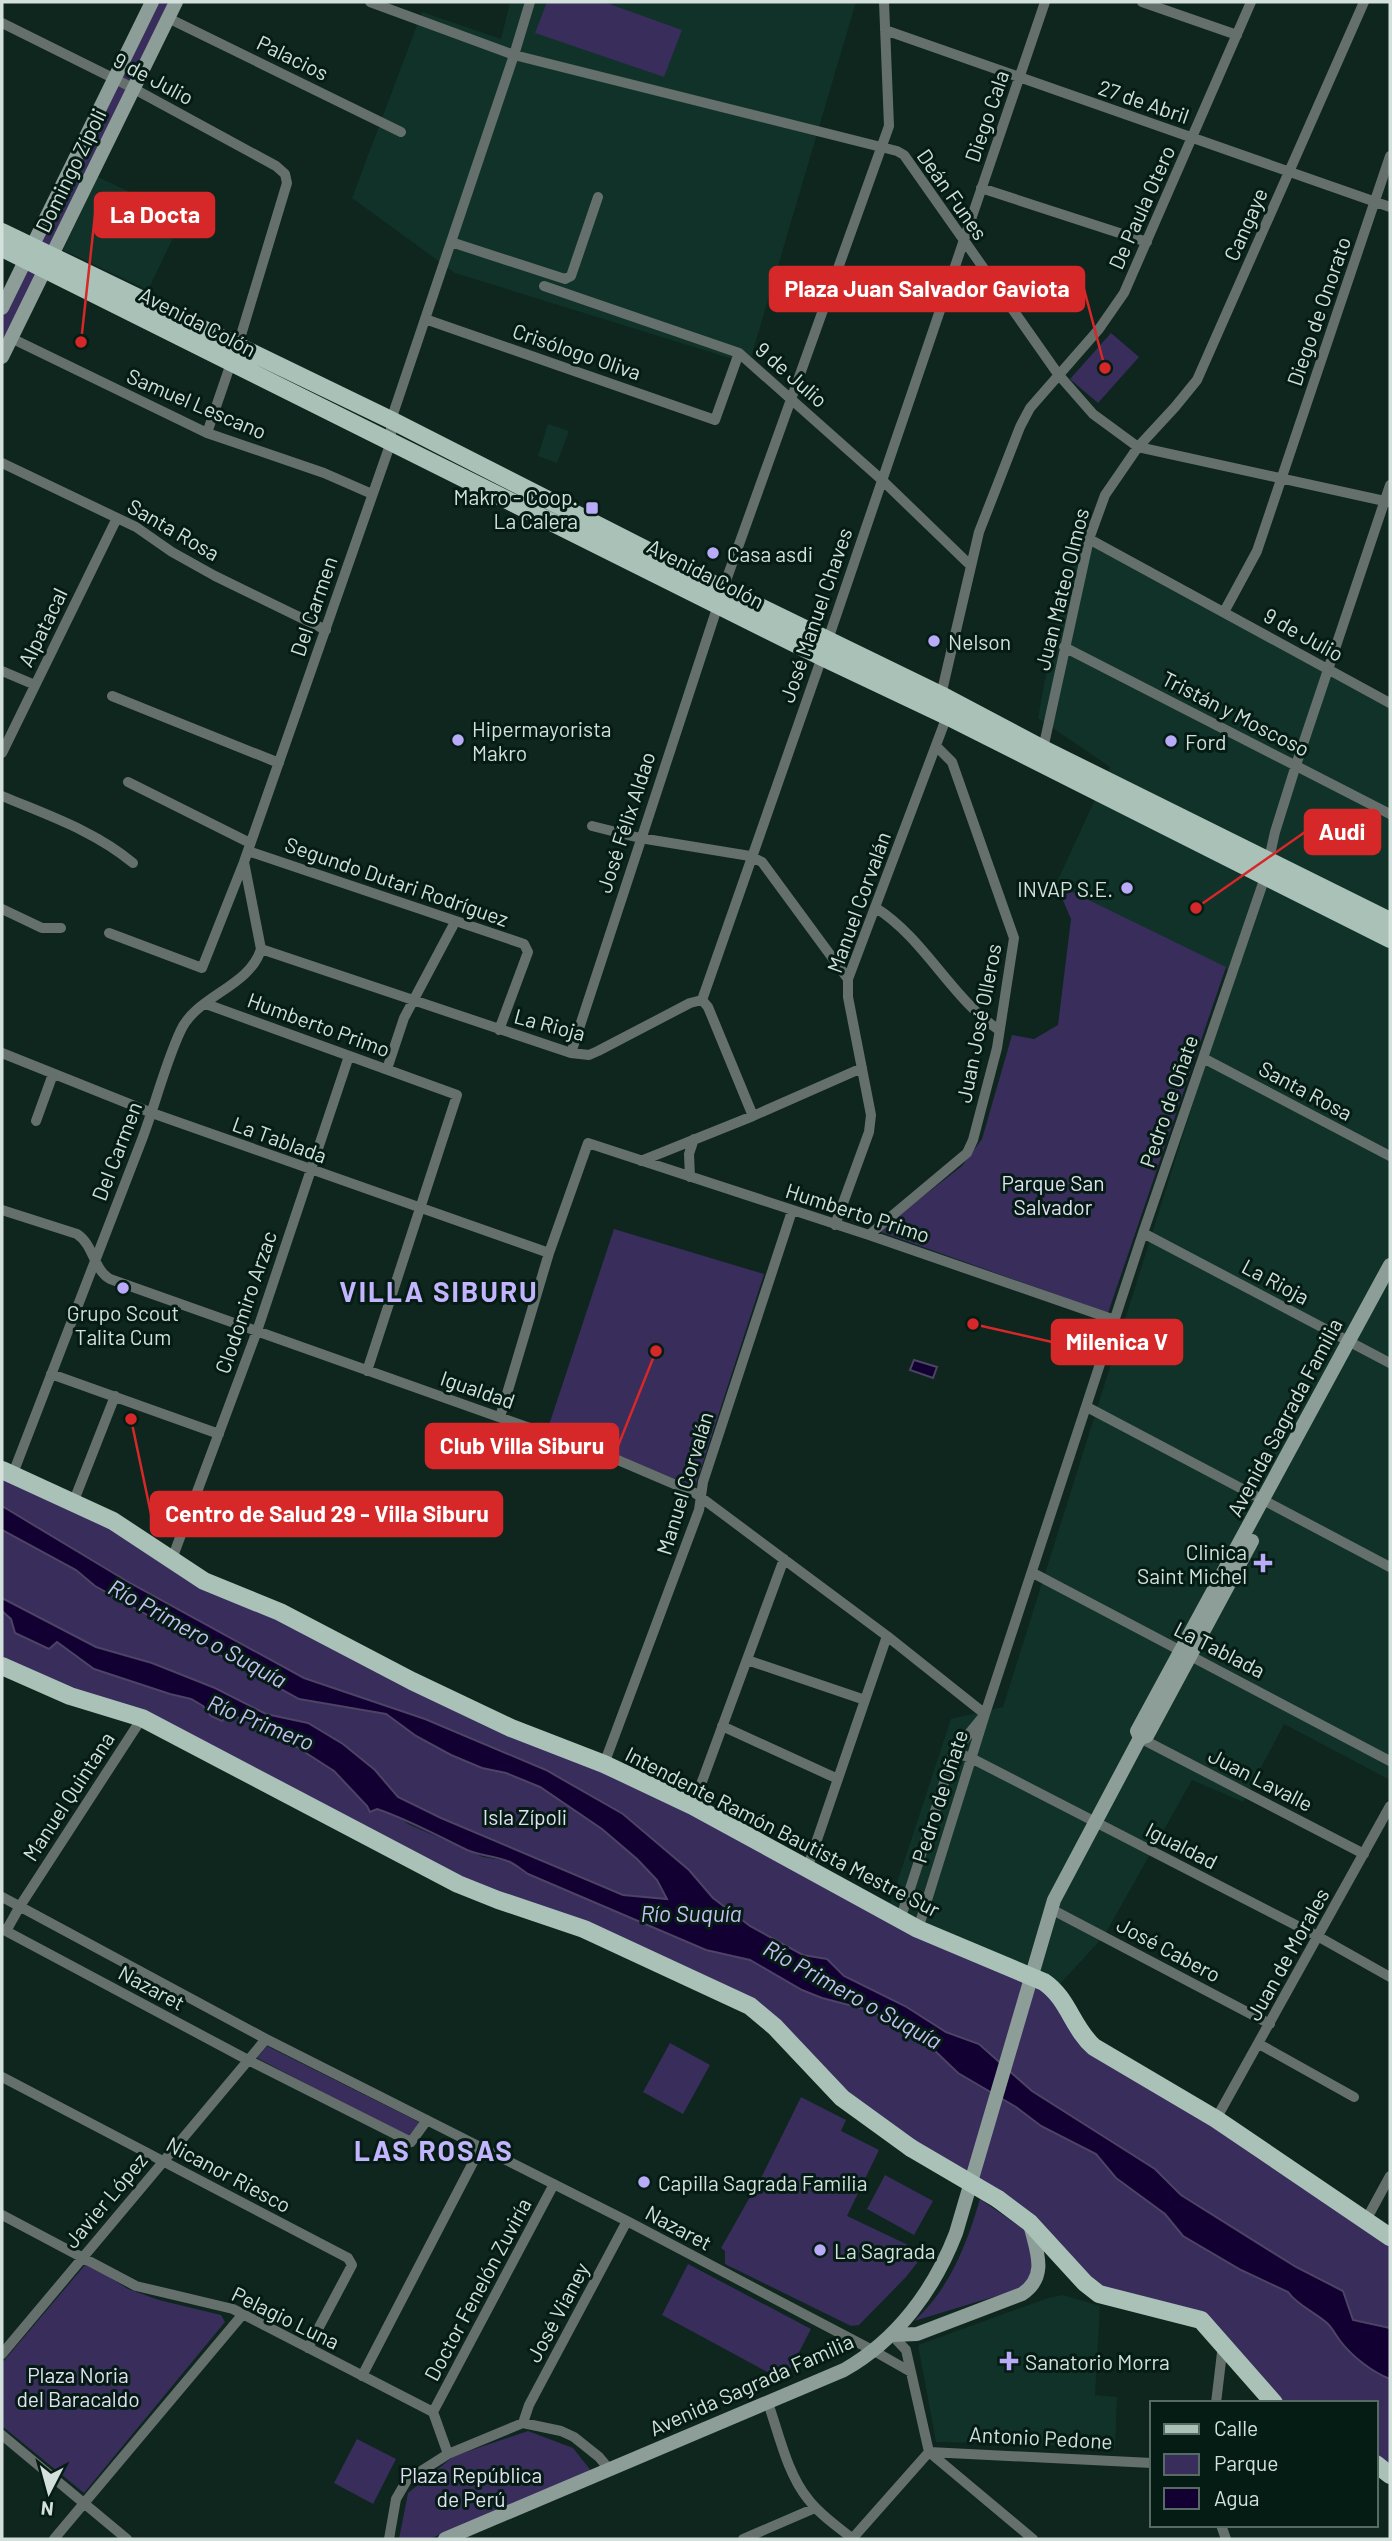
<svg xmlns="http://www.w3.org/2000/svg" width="1392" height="2541" viewBox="0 0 1392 2541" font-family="Barlow,sans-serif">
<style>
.built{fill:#103228}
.green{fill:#382d5b}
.water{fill:#130032;stroke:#4d4365;stroke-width:2}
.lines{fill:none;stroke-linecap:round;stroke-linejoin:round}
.street{stroke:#65706c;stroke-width:10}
.secondary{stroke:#8c9e97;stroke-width:14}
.primary{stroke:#aac1b8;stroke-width:18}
.primary-bridge{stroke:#aac1b8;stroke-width:18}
.poi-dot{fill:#b9abf7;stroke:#051c15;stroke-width:2.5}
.labels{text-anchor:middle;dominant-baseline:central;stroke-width:6;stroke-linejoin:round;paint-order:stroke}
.street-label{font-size:21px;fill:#d3e0db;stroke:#051c15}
.poi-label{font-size:21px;fill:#d3e0db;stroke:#051c15;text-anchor:start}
.park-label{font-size:21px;fill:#e3e0f2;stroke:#051c15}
.water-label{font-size:23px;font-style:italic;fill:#c7bef3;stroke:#051c15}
.district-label{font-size:28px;font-weight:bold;letter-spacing:2px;fill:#c3b5fd;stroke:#051c15}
.leader{fill:none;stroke:#d62828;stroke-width:2.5}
.callout-dot{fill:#d62828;stroke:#051c15;stroke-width:2.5}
.callout{fill:#d62828;stroke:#d62828;stroke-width:2.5}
.callout-label{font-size:23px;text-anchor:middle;font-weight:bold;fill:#fff}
</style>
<rect width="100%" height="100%" fill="#0e261e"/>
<path class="built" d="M510 2H856L749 364 455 273 352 198 422 12 501 39Z
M98 177 183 217 148 290 63 250Z
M548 424 569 431 557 463 538 456Z
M1072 533 1390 702V1780L1284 1724 1243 1802 1192 1780 1104 1936 1060 1984 889 1907 951 1719 1003 1707 1234 973 1056 884 1110 767 1038 718Z
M1063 2295 1100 2306 1095 2395 1117 2397 1115 2447 936 2442 918 2345 1048 2298Z"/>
<path class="green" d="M152 2H176L52 256 33 246Z
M547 2H604L682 30 664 77 535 33Z
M26 260 45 269 2 357V308Z
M1111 333 1139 357 1098 403 1070 379Z
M1056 884 1226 967 1108 1313 878 1231 962 1166 982 1139 1012 1035 1034 1039 1058 1025 1071 919Z
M614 1229 764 1274 695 1487 548 1428Z
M2 1470 172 1559 560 1748 900 1920 1044 1982 1080 2031 1390 2237V2328L1353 2320 1342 2290 1296 2267 1181 2195 1155 2169 1032 2091 979 2044 946 2032 905 2006 844 1976 827 1959 803 1955 750 1926 713 1898 689 1870 623 1814 546 1770 425 1719 304 1678 130 1583 2 1506Z
M2 1530 76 1570 95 1586 299 1699 386 1714 416 1736 451 1755 482 1768 506 1773 540 1786 602 1829 637 1859 657 1880 668 1900 623 1895 441 1818 398 1797 375 1770 343 1744 308 1723 266 1714 215 1688 152 1663 96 1647 4 1600 2 1598Z
M2 1611 11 1619 57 1641 94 1669 170 1694 191 1699 203 1706 211 1716 229 1714 270 1730 334 1771 367 1806 397 1816 408 1824 483 1857 508 1861 528 1874 706 1950 750 1960 802 1990 822 1998 872 2011 931 2047 958 2073 1016 2107 1041 2126 1096 2154 1116 2178 1165 2214 1183 2236 1241 2270 1289 2292C1298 2306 1315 2312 1328 2324 1333 2329 1336 2336 1341 2342 1353 2357 1372 2372 1390 2379V2475L1376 2464V2403H1274L1205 2324 1107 2297 1030 2224 911 2148 764 2017 498 1900 154 1724 2 1666Z
M670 2043 710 2065 683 2114 643 2092Z
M267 2046 421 2123 408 2137 257 2058Z
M801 2097 846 2120 841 2131 879 2150 847 2216 925 2253 906 2277 859 2325 851 2326 725 2264V2251L721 2248 763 2174Z
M885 2175 933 2201 914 2235 867 2209Z
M980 2199 1025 2230 1032 2251 1034 2269 1027 2284 1013 2291 914 2321C949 2290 967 2244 980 2199Z
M688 2264 811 2329 784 2381 662 2315Z
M85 2265H90L128 2289 159 2300 221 2315 225 2322 84 2493 2 2426V2363Z
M528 2431 573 2448 592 2472 429 2539H399L408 2493 454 2456Z
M357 2439 396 2459 373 2504 334 2483Z"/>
<path class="water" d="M914 1360 937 1367 933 1378 910 1370Z
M2 1506 130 1583 304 1678 425 1719 546 1770 623 1814 689 1870 713 1898 750 1926 803 1955 827 1959 844 1976 905 2006 946 2032 979 2044 1032 2091 1155 2169 1181 2195 1296 2267 1343 2291 1353 2320 1390 2328V2379C1372 2372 1353 2357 1341 2342 1336 2336 1333 2329 1328 2324 1315 2312 1298 2306 1288 2292L1241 2270 1183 2236 1165 2214 1116 2178 1096 2154 1041 2126 1016 2107 958 2073 931 2047 872 2011 822 1998 802 1990 750 1960 706 1950 528 1874C522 1870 516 1865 510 1862 497 1856 481 1856 467 1850 438 1836 407 1819 377 1809L370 1812 367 1806 334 1771 270 1730 229 1714 222 1721 211 1716 203 1706 191 1699 170 1694 94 1669 57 1642 49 1649 15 1633 11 1619 2 1611V1598L96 1647 152 1663 215 1688 266 1714 308 1723 343 1744 375 1770 398 1797 441 1818 623 1895 667 1899 657 1880 637 1859 602 1829 540 1787 506 1773 482 1768 451 1755 416 1736 386 1714 299 1699 95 1586 76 1570 2 1530Z"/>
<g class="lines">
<path class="street" d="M370 2 514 55 897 151 904 155 1058 374 1093 414 1138 447 1389 502
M1142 2 1237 35
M168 18 401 132
M2 23 127 85 276 166 285 174 287 183 238 345
M885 30 1390 207
M981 188 1147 242
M451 242 565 279 571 276 598 197
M544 286 739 353 882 480 970 565
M425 319 715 420 739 353
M11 338 207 433 324 473 372 494
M207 433 231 363
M2 463 136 527 172 552 215 576 326 630
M1089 539 1390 703
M723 589 889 126 884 2
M1224 612 1257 551 1390 156
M1064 647 1390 814
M2 671 35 685
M941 695 979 532 1020 427 1030 408 1099 329 1124 293 1251 2
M112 696 279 763
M1043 749 1089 539 1105 495 1138 447 1175 407 1197 380 1364 2
M2 753 117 518
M128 782 250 843
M2 796C47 815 95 831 133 863
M592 826 640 838 750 856 762 862 848 979
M248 851 524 944 528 952 499 1030
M876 908C925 939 951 998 999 1030
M2 909 42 928H61
M109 933 202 968 244 862 391 442V420L514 55 530 2
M261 949 571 1053 589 1055 598 1051 690 1003 702 1000 708 1007 753 1116
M702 1000 822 657 1045 2
M206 1004 457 1095 367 1371
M2 1053 152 1113 549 1253
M571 1053 718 605
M1203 1058 1390 1156
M387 1069 404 1018 455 922
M36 1121 53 1074
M641 1161 753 1116 862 1068
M690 1177 689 1154 694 1139
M2 1210 77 1234C94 1245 93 1269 110 1279L606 1455 695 1493 887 1636 985 1714
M835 1225 869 1132 871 1115 848 997V979L947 716
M1143 1233 1390 1363
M869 1235 967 1153 973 1140 997 1048 1014 938 952 762 936 746
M51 1374 219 1434
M1087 1407 1390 1567
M500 1417 549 1253 588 1143 869 1235 1115 1320
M12 1476C55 1365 98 1253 141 1142 155 1106 164 1067 180 1032 195 996 250 987 261 949L244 862
M73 1503 115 1396
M172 1559 257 1331 349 1056
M1033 1573 1390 1761
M747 1660 865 1700
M722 1726 838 1779
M1140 1738 1364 1854
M954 1752 971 1758 1319 1937 1390 1977
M604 1764 699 1510 703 1482 792 1211
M693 1806 784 1559
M807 1869 887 1636
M2 1897 266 2039 627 2221 874 2351 911 2372
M1051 1909 1270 2024
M900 1920 954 1752 981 1719
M2 1929 248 2060 411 2142 427 2120
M918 1929 985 1714 1143 1233 1265 877 1275 832 1296 765 1390 485
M6 1931 20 1906 142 1718
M1259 2044 1354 2097
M2 2077 348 2258 352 2265 308 2348
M1216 2119 1390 1806
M2 2215 136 2286 233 2309 433 2412 448 2454
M1366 2220 1390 2176
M892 2335 906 2350 929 2452 1033 2539
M2 2354 266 2039
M362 2376 481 2147
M768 2403C779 2434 787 2473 808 2499 820 2515 838 2527 853 2539
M1216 2403 1223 2344
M433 2412 554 2184
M523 2423 529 2405 627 2221
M2 2435 127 2539
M929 2452 1152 2463
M1221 2525 1226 2539
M54 2539 243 2314
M389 2539 396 2499 407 2480 448 2454 523 2423 561 2431 574 2437 599 2457 609 2469
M743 2539 815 2508
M852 2539 929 2452"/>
<path class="secondary" d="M2 308 152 2
M2 357 176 2
M1140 1738 1147 1736 1252 1541
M892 2335 917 2334 1022 2294C1049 2276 1036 2250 1030 2224
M445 2539 844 2370C897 2340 934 2290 956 2233L1054 1900 1140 1738 1137 1731 1390 1265"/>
<path class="primary" d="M2 232 391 420 723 589 941 695 1043 749 1390 921
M2 248 822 657 947 716 1390 939
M2 1470 113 1521 204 1581 280 1612 412 1681 511 1728 604 1764 693 1806 918 1929 1044 1982C1068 1998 1073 2029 1094 2047L1216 2119 1390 2237
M2 1666 70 1696 142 1718 458 1884 498 1900 584 1929 750 2006 775 2027 842 2098 911 2148
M998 2199 1030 2223 1085 2283 1099 2294 1201 2320 1274 2403
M1376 2464 1390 2475"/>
<path class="primary-bridge" d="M911 2148 998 2199"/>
</g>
<g class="poi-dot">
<rect x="585" y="501" width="14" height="14" rx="3.5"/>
<circle cx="713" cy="553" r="7"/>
<circle cx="934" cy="641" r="7"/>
<circle cx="458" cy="740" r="7"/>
<circle cx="1171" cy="741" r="7"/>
<circle cx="1127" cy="888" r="7"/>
<circle cx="123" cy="1288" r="7"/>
<path d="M1259.5 1552.5h7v7h7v7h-7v7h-7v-7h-7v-7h7z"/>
<circle cx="644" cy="2182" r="7"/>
<circle cx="820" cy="2250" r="7"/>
<path d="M1005.5 2350.5h7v7h7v7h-7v7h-7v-7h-7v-7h7z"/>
</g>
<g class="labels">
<g class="street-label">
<text transform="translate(293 57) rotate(26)">Palacios</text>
<text transform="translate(154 78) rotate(28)">9 de Julio</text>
<text transform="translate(1144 101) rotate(19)">27 de Abril</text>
<text transform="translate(986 116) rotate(-71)">Diego Cala</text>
<text transform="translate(70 170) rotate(-64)">Domingo Zípoli</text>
<text transform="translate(953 194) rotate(55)">Deán Funes</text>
<text transform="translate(1141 207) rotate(-66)">De Paula Otero</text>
<text transform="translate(1245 224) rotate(-66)">Cangaye</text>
<text transform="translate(1318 311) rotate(-71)">Diego de Onorato</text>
<text transform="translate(198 321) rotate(27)">Avenida Colón</text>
<text transform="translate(577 351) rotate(19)">Crisólogo Oliva</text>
<text transform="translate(792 374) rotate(41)">9 de Julio</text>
<text transform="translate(197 403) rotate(23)">Samuel Lescano</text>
<text transform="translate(174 529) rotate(30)">Santa Rosa</text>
<text transform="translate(706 573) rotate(27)">Avenida Colón</text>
<text transform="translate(1061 589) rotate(-76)">Juan Mateo Olmos</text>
<text transform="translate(313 606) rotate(-71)">Del Carmen</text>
<text transform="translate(815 615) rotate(-71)">José Manuel Chaves</text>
<text transform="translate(42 627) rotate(-64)">Alpatacal</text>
<text transform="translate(1304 634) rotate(29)">9 de Julio</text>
<text transform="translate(1236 713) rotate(27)">Tristán y Moscoso</text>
<text transform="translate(625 822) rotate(-72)">José Félix Aldao</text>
<text transform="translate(397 881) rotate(19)">Segundo Dutari Rodríguez</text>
<text transform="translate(858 902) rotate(-70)">Manuel Corvalán</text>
<text transform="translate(978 1023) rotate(-79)">Juan José Olleros</text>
<text transform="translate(319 1024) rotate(20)">Humberto Primo</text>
<text transform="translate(550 1024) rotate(15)">La Rioja</text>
<text transform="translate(1306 1090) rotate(28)">Santa Rosa</text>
<text transform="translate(1168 1101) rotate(-71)">Pedro de Oñate</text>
<text transform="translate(280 1139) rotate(20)">La Tablada</text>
<text transform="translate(116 1151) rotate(-69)">Del Carmen</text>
<text transform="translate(858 1212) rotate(18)">Humberto Primo</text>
<text transform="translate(1276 1281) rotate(28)">La Rioja</text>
<text transform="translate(245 1302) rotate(-71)">Clodomiro Arzac</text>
<text transform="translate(478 1389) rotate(19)">Igualdad</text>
<text transform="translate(1284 1417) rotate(-62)">Avenida Sagrada Familia</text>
<text transform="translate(684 1483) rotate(-73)">Manuel Corvalán</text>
<text transform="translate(1220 1649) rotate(27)">La Tablada</text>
<text transform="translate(1261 1779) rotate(27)">Juan Lavalle</text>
<text transform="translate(68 1796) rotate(-57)">Manuel Quintana</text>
<text transform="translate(939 1796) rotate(-72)">Pedro de Oñate</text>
<text transform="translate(783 1831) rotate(27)">Intendente Ramón Bautista Mestre Sur</text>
<text transform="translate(1182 1845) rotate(27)">Igualdad</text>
<text transform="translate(1169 1949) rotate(28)">José Cabero</text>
<text transform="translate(1287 1954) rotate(-61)">Juan de Morales</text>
<text transform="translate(152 1987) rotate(28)">Nazaret</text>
<text transform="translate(229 2174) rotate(28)">Nicanor Riesco</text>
<text transform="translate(105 2200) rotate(-50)">Javier López</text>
<text transform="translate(679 2227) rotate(28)">Nazaret</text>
<text transform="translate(477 2289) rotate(-62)">Doctor Fenelón Zuviría</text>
<text transform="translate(557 2312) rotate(-62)">José Vianey</text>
<text transform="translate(286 2317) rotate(26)">Pelagio Luna</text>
<text transform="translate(751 2384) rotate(-24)">Avenida Sagrada Familia</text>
<text transform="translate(1041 2437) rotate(3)">Antonio Pedone</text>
</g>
<g class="poi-label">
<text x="578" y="496" text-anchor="end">Makro - Coop.<tspan x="578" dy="24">La Calera</tspan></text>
<text x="727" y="553">Casa asdi</text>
<text x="948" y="641">Nelson</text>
<text x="472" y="728">Hipermayorista<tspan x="472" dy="24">Makro</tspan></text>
<text x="1185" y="741">Ford</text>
<text x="1113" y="888" text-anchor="end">INVAP S.E.</text>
<text x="123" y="1312" text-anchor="middle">Grupo Scout<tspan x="123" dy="24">Talita Cum</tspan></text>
<text x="1247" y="1551" text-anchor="end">Clinica<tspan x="1247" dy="24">Saint Michel</tspan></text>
<text x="658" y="2182">Capilla Sagrada Familia</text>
<text x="834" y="2250">La Sagrada</text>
<text x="1025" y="2361">Sanatorio Morra</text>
</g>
<g class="park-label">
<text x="1053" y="1182">Parque San<tspan x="1053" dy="24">Salvador</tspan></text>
<text x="525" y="1816">Isla Zípoli</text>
<text x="78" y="2374">Plaza Noria<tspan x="78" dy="24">del Baracaldo</tspan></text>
<text x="471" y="2474">Plaza República<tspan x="471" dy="24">de Perú</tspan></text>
</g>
<g class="water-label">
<text transform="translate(198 1633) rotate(29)">Río Primero o Suquía</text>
<text transform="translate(261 1722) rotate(22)">Río Primero</text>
<text x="691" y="1913">Río Suquía</text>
<text transform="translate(853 1994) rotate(29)">Río Primero o Suquía</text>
</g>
<g class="district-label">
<text x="439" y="1291">VILLA SIBURU</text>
<text x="434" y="2150">LAS ROSAS</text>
</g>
</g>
<path class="leader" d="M81 342L95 215M1105 368L1084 289M1196 908L1305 832M973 1324L1052 1342M656 1351L618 1446M131 1419L151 1514"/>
<g class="callout-dot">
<circle cx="81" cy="342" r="7"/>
<circle cx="1105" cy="368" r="7"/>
<circle cx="1196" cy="908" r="7"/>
<circle cx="973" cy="1324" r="7"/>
<circle cx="656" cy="1351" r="7"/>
<circle cx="131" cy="1419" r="7"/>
</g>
<g class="callout">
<rect x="95" y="193" width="119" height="44" rx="7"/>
<rect x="770" y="267" width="314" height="44" rx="7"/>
<rect x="1305" y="810" width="75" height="44" rx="7"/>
<rect x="1052" y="1320" width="130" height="44" rx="7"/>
<rect x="426" y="1424" width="192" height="44" rx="7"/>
<rect x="151" y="1492" width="351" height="44" rx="7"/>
</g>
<g class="callout-label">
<text x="155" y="223">La Docta</text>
<text x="927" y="297">Plaza Juan Salvador Gaviota</text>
<text x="1342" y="840">Audi</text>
<text x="1117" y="1350">Milenica V</text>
<text x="522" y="1454">Club Villa Siburu</text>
<text x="327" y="1522">Centro de Salud 29 - Villa Siburu</text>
</g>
<rect width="1392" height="2541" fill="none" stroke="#d3e0db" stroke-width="7"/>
<rect x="1150" y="2401" width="228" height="126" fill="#051c15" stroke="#576a64" stroke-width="2"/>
<rect x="1164" y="2424" width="35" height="10" fill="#aac1b8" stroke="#576a64" stroke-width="2"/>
<text x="1214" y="2436" font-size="21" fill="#d3e0db">Calle</text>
<rect x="1164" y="2454" width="35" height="21" fill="#382d5b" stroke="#576a64" stroke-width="2"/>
<text x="1214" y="2471" font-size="21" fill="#d3e0db">Parque</text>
<rect x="1164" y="2488" width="35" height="21" fill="#130032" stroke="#576a64" stroke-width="2"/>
<text x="1214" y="2506" font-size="21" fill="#d3e0db">Agua</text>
<g transform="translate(49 2492) rotate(186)" stroke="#051c15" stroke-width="5" paint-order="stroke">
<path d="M0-5L12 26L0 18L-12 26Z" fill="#d3e0db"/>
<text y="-10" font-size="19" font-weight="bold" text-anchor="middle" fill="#d3e0db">N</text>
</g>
</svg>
